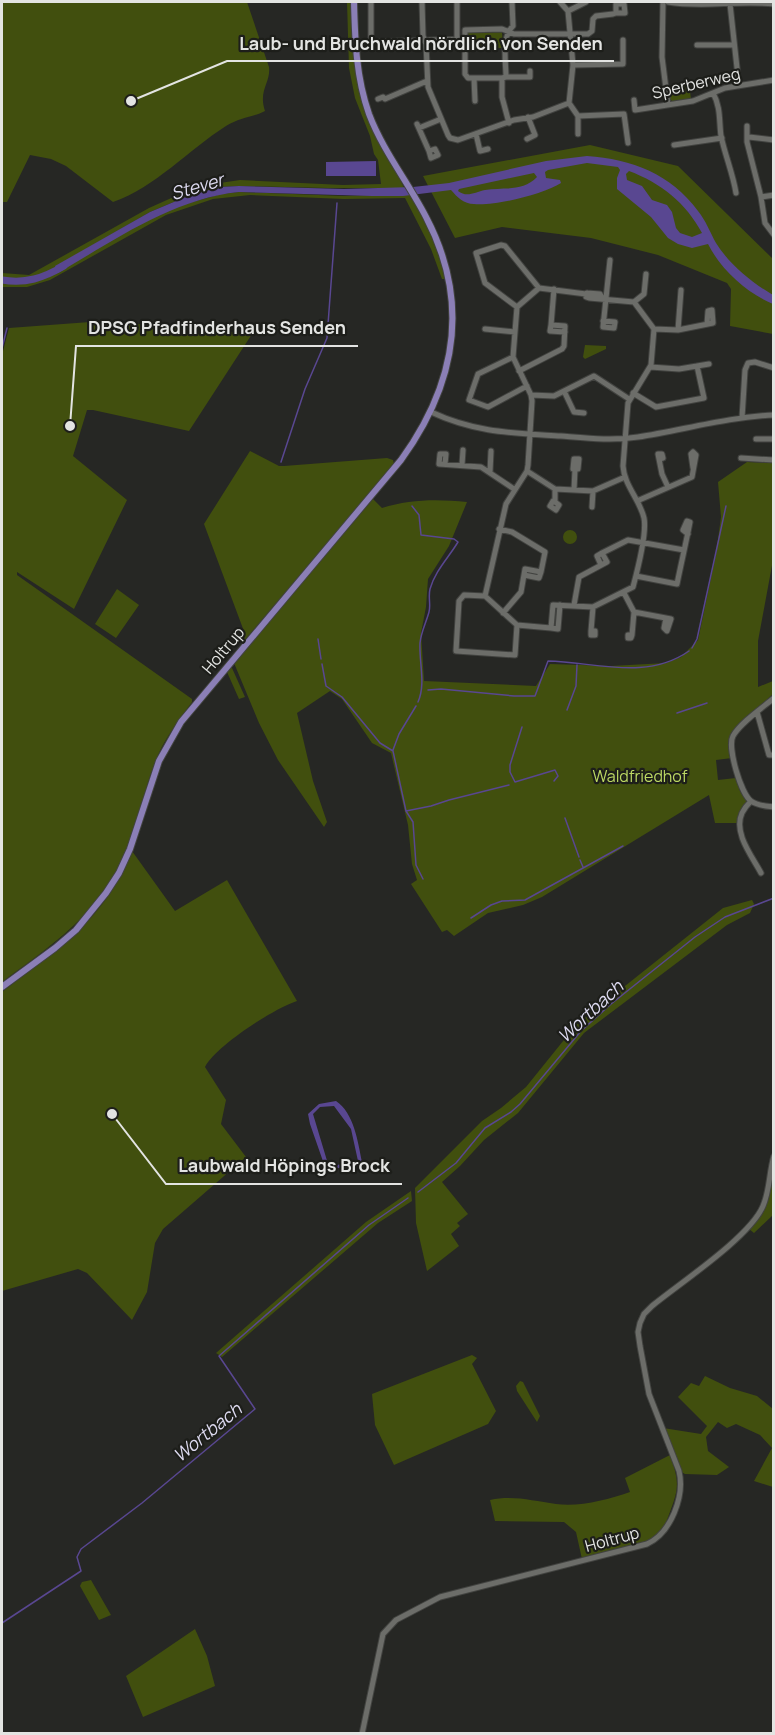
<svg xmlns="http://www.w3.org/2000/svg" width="775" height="1735" viewBox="0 0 775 1735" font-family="Manrope,sans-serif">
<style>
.green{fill:#414f0e}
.water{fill:#594791;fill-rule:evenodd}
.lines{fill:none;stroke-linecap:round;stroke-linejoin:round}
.stream{stroke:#594791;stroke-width:1.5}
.river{stroke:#594791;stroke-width:7}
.minor-casing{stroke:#424340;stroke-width:7}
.major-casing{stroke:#424340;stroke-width:8}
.minor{stroke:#6c6d69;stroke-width:5}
.major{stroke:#8b7fb6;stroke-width:6}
.labels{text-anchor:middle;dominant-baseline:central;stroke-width:4.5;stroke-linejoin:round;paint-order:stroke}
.street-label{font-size:16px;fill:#e3e4e2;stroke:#1d1e1a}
.park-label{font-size:16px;fill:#bcd863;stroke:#1d1e1a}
.water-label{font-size:18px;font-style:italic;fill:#dddaf0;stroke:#1d1e1a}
.leader{fill:none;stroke:#e3e4e2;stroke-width:2}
.callout-dot{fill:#e3e4e2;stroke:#1d1e1a;stroke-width:2}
.callout-label{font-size:18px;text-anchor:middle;font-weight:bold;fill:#e3e4e2;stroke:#1d1e1a;stroke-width:4.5;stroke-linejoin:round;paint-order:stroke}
</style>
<rect width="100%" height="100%" fill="#262724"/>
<path class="green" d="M2 2H247L269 67C271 83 258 90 265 111 254 117 240 117 226 126 188 150 156 187 113 202L66 166 51 159 30 155 7 202H2Z
M347 2H351L353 50 358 84 404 188H327L239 186 220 187 188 196 150 212 55 267 175 207 221 194 239 192 344 196 409 194C427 218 437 249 446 279H442L431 249 405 198 344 199 250 195 213 199 166 215 50 280 27 287H2V273L29 275 149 208 187 191 220 183 240 180 343 185 381 184 378 160 374 154 370 136 355 98 349 68Z
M502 32 503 48H468L467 33Z
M689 84 691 99 673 102 670 99 668 87Z
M590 145 678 166 773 259V334L730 326 731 289 727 283 658 255 591 238 502 227 455 238 423 176Z
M90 322 141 324 252 334 189 431 93 410H87L73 456 127 500 74 609 17 572V575L192 699V702C179 720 164 739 156 760 141 797 136 838 116 872 89 921 45 950 2 982V355L9 328Z
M585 345 606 346V349L585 359 583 357Z
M250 451 279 466H284L387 458 393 460 394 464 243 642 245 634 204 524Z
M747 462 773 463V560L758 641V687L773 681V694L733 731 729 741 732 758 716 760 718 780 736 778 740 791 747 802 739 815 738 823H715L709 795 542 897 523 905 488 913 454 936 447 930 442 932 411 884 417 880 412 864 408 825 391 753 372 743 342 699 330 691 297 713 313 781 327 822 324 827 278 760 259 723 234 663 373 499 382 508C410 499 438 499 467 502L449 546 428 579 426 607 421 633 424 681 536 686 550 664 611 666 666 663 681 657 698 640 716 554 721 517 718 482Z
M563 537a7 7 0 1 1 14 0a7 7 0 1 1-14 0Z
M117 589 139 605 116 638 95 624Z
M230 668H232L245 697 239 699 227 672Z
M132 851 175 911 227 880 297 1001C273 1009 216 1046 205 1067L226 1100 221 1124 246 1157 163 1229 155 1243 147 1292 132 1320 87 1273 78 1269 2 1291V992C59 948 104 921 132 851Z
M752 900 754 904 750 913 727 925 584 1033 518 1113 484 1140 460 1166 442 1182 468 1214 457 1223 460 1226 451 1234 459 1246 427 1271 416 1223 415 1188 482 1121 501 1108 526 1087 576 1025 723 908Z
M773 1168V1215L754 1233 749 1229 759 1217Z
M411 1191 412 1201 378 1223 222 1357 216 1353 366 1222Z
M472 1355 477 1358 472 1364 496 1411 488 1424 394 1465 375 1425 372 1394Z
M705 1376 730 1388 757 1396 773 1409 774 1446 772 1448 774 1450 773 1487 754 1481 772 1448 760 1435 736 1424 727 1428 718 1422 706 1437 708 1451 729 1467 717 1475 685 1474 681 1472 663 1428 701 1434 707 1426 678 1397 691 1383 699 1386Z
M520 1381 523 1382 540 1416 537 1422 517 1391 516 1386Z
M670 1455C678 1478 680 1486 671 1509 668 1517 666 1525 661 1531 647 1548 603 1553 582 1559L576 1532 564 1522 495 1521 490 1500C513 1495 533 1501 556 1504 580 1507 607 1500 630 1492L625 1478Z
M91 1580 111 1615 99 1620 80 1586 82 1582Z
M195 1629 207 1656 215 1686 143 1717 126 1676Z"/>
<path class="water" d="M587 156C632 159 671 174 698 211 706 221 710 232 716 243 730 265 751 282 773 295V304C747 293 721 270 708 244L692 248 678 244 668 238 651 217 617 189V178L620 170 618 167 587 163 548 170 545 172 546 178 560 180 561 183C544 194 496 206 474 204 464 204 457 197 451 190L403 196H372L239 192C172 199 115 240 58 273L55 266 150 212 188 196 220 187 239 186 344 189 413 187 449 183 546 161ZM629 171C661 183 686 203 702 233L692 237 680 233 676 228 672 212 667 205 652 200 642 186 627 180 626 174ZM534 173 537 177C523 192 503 187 485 190 475 192 467 198 458 191L459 189Z
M376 161V176H326V162Z
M336 1101C354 1113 358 1142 362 1162L349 1167 327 1169 325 1167 310 1124 308 1114 319 1104ZM334 1106 351 1129 358 1161 356 1162 330 1166 328 1164 313 1114 320 1107Z"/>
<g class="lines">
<path class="stream" d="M2 348 7 328
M281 462 305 389 327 338 337 203
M412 506 419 515 421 535 454 539 458 542C449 557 435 571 430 589 428 597 431 605 429 612 426 623 421 632 420 643 419 663 426 684 418 702
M318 639 321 659
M692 648 697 639 726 506
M322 664 326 686 342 697 380 743 393 751 406 811 413 822 416 865 423 879
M428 690 441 689 514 696H535L548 661C595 662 646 681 689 651
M567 710 576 686 577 665
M677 713 707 703
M522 727 510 765V772L515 782 555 770 558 776 554 781
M393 750 399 734 416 706
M406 811 431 806 449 800 509 785
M565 818 579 857
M580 860 583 867
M471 918 491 905 502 901 525 900 623 846
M418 1192 456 1163 485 1128 511 1112 520 1104 581 1031 611 1004 695 937 725 917 774 898
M2 1623 81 1571 77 1557 81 1549 142 1503 255 1409 219 1356 369 1225 408 1198"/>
<path class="river" d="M2 280C26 284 43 278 64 266"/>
<defs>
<path id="minor" d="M371 2V40L373 42 465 39V30L502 29 514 34H588L592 31 593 19 596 16 613 14 616 13V4H624L625 13H616
M422 2 423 36 426 44 428 87 448 135 450 138 458 140 514 120 533 117 569 103 573 65 568 11 560 2
M457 2V40
M663 2 662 57 668 105
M668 2C703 8 738 0 774 4
M730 4 739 86
M568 11 586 2
M465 39V74L468 78H502
M697 45H733
M573 65 623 64V40
M506 77H530V71
M474 78 475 101
M713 93C721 107 719 122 721 136 725 155 733 174 736 193
M378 99 383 97 385 99 427 81
M634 100 635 110 693 101 725 88 774 80
M569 103 578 116 624 114 628 143
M509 123 502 97V78L506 77C506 62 501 37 513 26L512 2
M417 124 429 151 435 149 438 155 431 158 429 151
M747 126V142L761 197 765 223 774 235
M419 128 441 119
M476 134 480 151 488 149
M578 134V116
M749 137 774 140
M527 139 535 135 528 117
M674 145 722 138
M761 197 774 195
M610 260 603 327 614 328
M587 293 600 294 603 299
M634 302 644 294 646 274
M517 307 485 283 476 253 501 245 505 246 539 288
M603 321 615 322 614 328
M551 325 550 331 565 332
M485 329 515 332
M654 329 678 330 713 323 712 310 708 311 707 324
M678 330 681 290
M513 357 478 374 469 400 488 407 527 386
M650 367 679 369 709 364
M519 371 562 349 564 346 565 326 551 325 554 289
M564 391 574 412 584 413
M633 393 656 407 704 398 697 366
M531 395 554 396 594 376 629 399
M431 412C476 433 513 433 561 436 586 438 612 441 638 437 683 430 728 417 774 415
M742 418 745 370 748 363 755 362 774 368
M756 439H774
M741 458 774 460
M659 459 663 458 662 454H658L662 474 668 487
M445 464 446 454H440L439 464 481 467 514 489
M462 465 463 450
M527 471 555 489 593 491 625 477
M490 472 491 451
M574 490 575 469H578L579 459H574L573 469H575
M637 501 692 477 696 455 693 452 691 454 693 468
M555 502 559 505 556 510 550 506 553 501 555 502V489
M592 507 593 491
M499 529 512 532 545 552 541 572 525 569 521 592 503 613
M602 553 628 540 684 550
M524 575 539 578 541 572
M636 576 677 584C681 564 686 543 690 522L687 521 683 530 688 534
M624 593 634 612 632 635 631 638H628V635H632
M485 596 464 595 459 601 456 651 515 655 517 625
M560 605 558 629 551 628 553 605 593 607 633 587C637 572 647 533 644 518 640 500 624 485 623 466L628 403 651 365 654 329 634 302 589 298 586 297 587 293
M574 605 579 577 607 562 602 553 597 556 601 565
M634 612 671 619 667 631 664 628 666 618
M551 628 517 625 485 596 506 504 527 471 528 465 532 401 531 395 513 357 517 307 539 288 586 294
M591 631H595V635H591V631L593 607
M774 698C762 708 740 723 733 736 727 747 741 794 751 801 758 806 766 806 774 807
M757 712 769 755H774
M751 801C748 804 744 809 742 813 733 833 752 856 761 873
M362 1734 383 1634 396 1620 440 1597 647 1544C671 1533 685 1496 679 1471L649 1394 640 1346 638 1332 640 1323 644 1314 652 1306C680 1283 750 1237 763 1206 770 1190 769 1172 774 1156"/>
<path id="major" d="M2 987 55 948 76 930 106 893 119 873 130 849 159 761 181 722 401 460C456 384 471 303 426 217 408 182 383 151 369 114 356 77 355 40 354 2"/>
</defs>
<use href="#minor" class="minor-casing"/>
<use href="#major" class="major-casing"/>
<use href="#minor" class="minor"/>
<use href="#major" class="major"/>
</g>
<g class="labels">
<g class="street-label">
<text transform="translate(696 83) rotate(-13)">Sperberweg</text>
<text transform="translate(223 650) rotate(-50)">Holtrup</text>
<text transform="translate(612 1539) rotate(-15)">Holtrup</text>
</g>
<g class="park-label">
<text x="640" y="776">Waldfriedhof</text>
</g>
<g class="water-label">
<text transform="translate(197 186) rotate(-16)">Stever</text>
<text transform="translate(590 1011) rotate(-43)">Wortbach</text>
<text transform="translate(207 1432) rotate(-39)">Wortbach</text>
</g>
</g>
<path class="leader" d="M131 101L227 61H614M70 426L76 346H358M112 1114L166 1184H402"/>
<g class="callout-dot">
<circle cx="131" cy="101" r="6"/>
<circle cx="70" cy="426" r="6"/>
<circle cx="112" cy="1114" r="6"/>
</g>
<g class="callout-label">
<text x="421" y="50">Laub- und Bruchwald nördlich von Senden</text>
<text x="217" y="334">DPSG Pfadfinderhaus Senden</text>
<text x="284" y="1172">Laubwald Höpings Brock</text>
</g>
<rect width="775" height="1735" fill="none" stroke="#e3e4e2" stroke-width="6"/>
</svg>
